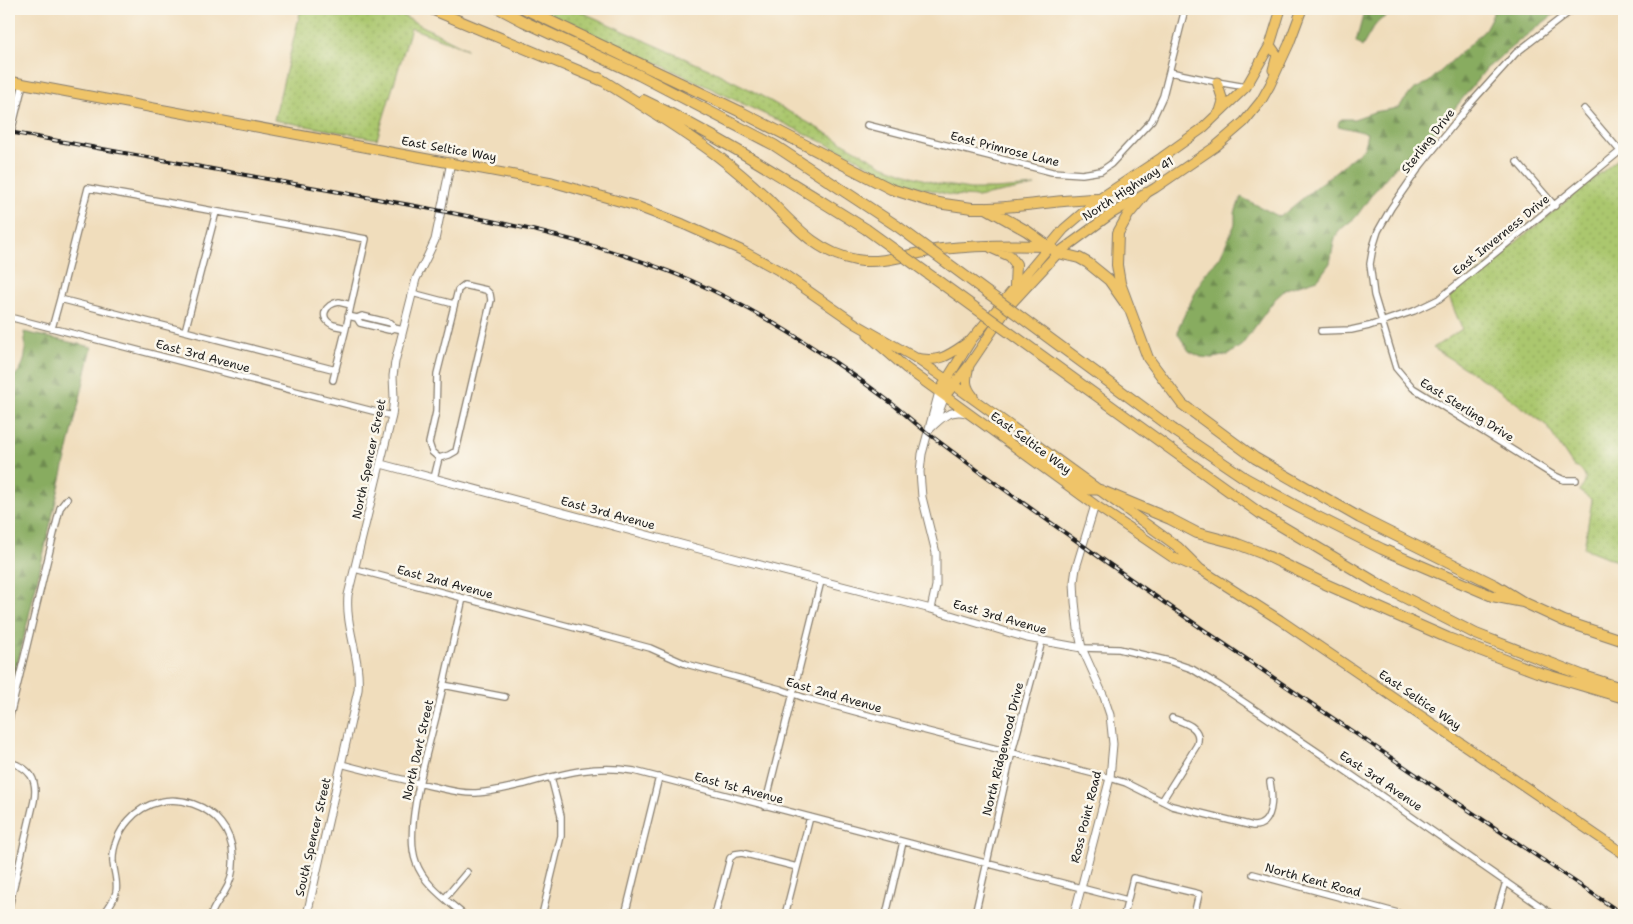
<svg xmlns="http://www.w3.org/2000/svg" width="1633" height="924" viewBox="0 0 1633 924" font-family="'Shantell Sans',sans-serif">
<style>
.grass{fill:url(#grass-dots);stroke:#647245}
.forest{fill:url(#forest-firs);stroke:#52643e}
.lines{fill:none;stroke-linecap:round;stroke-linejoin:round}
.minor-casing{stroke:#867c6c;stroke-width:8}
.tertiary-casing{stroke:#867c6c;stroke-width:9}
.primary-casing{stroke:#867c6c;stroke-width:11}
.motorway-casing{stroke:#867c6c;stroke-width:12}
.minor{stroke:#fff;stroke-width:5.5}
.tertiary{stroke:#fff;stroke-width:7}
.primary{stroke:#efc469;stroke-width:9}
.motorway{stroke:#efc469;stroke-width:10}
.rail-casing{stroke:#1c1c1c;stroke-width:4}
.rail{stroke:#fbf7ec;stroke-width:2;stroke-dasharray:5.5;stroke-linecap:butt}
.motorway-bridge-casing{stroke:#867c6c;stroke-width:12;stroke-linecap:butt}
.motorway-bridge{stroke:#efc469;stroke-width:10}
.labels{text-anchor:middle;dominant-baseline:central;stroke-width:5;stroke-linejoin:round;paint-order:stroke}
.street-label{font-size:12px;fill:#1c1c1c;stroke:#fbf7ec}
</style>
<defs>
<pattern id="grass-dots" width="8" height="8" patternUnits="userSpaceOnUse" patternTransform="scale(1.25)"><rect width="8" height="8" fill="#abc76e"/><path d="M2 2h.1M6 6h.1" fill="none" stroke="#93aa5f" stroke-width="1.8" stroke-linecap="round"/></pattern>
<pattern id="forest-firs" width="22" height="20" patternUnits="userSpaceOnUse" patternTransform="scale(1.25)"><rect width="22" height="20" fill="#88ac61"/><path d="M5 1l3.5 6h-7zM16 11l3.5 6h-7z" fill="#6e8b4f"/></pattern>
</defs>
<rect width="100%" height="100%" fill="#fbf7ec"/>
<filter id="ink" filterUnits="userSpaceOnUse"><feTurbulence type="fractalNoise" baseFrequency=".02" numOctaves="2"/><feDisplacementMap in="SourceGraphic" scale="10" xChannelSelector="R" yChannelSelector="G"/><feConvolveMatrix kernelMatrix="1 2 1 2 8 2 1 2 1" color-interpolation-filters="sRGB"/></filter>
<filter id="wash" filterUnits="userSpaceOnUse"><feTurbulence type="fractalNoise" baseFrequency=".0096" numOctaves="4" result="noise"/><feDisplacementMap in="SourceGraphic" scale="20" xChannelSelector="R" yChannelSelector="G"/><feGaussianBlur stdDeviation="1.12" result="paint"/><feColorMatrix in="noise" values="0 0 0 0 0 0 0 0 0 0 0 0 0 0 0 0 0 1.4 0 .05"/><feComposite in="paint" operator="in"/></filter>
<g filter="url(#wash)">
<rect width="100%" height="100%" fill="#f0ddbc"/>
<path class="grass" d="M301 9H387L401 15 467 49 411 28 377 139 274 120Z
M526 9H575L715 72 751 90 882 165 912 176 939 184 970 189H996L1035 186 977 197 950 195 896 181 854 157 689 78 639 55Z
M1624 154V564L1584 548 1592 500 1579 491C1589 482 1587 470 1574 467L1546 425 1498 389 1433 348 1462 329 1449 297Z"/>
<path class="forest" d="M1369 9H1416L1411 13C1379 13 1377 21 1362 47L1356 42 1364 12Z
M1493 9H1561L1519 41 1486 69 1417 156 1402 161 1389 174 1373 193 1356 217 1341 229 1335 237 1330 263 1318 279 1286 289 1275 299 1242 345 1228 355 1213 358 1201 357 1189 351 1178 334 1179 326 1204 275 1220 257 1235 224V213L1241 197 1280 217 1364 148 1367 133 1338 126 1339 121 1342 119H1354L1374 112 1398 108 1413 90 1429 82 1484 31 1493 14Z
M24 332 92 347 9 701V381C27 367 27 353 24 332Z"/>
</g>
<g filter="url(#ink)">
<g class="lines">
<defs>
<path id="minor" d="M1573 9 1516 53 1470 104 1421 165 1391 208 1378 231 1373 247 1370 264 1374 295 1396 368 1413 388 1553 475 1564 480H1576
M1170 72 1217 82 1246 87
M1584 109 1620 151
M867 125 1052 172 1082 174 1101 171 1111 164 1152 120 1163 96 1185 9
M9 141 23 84
M1517 162 1555 206
M412 293 454 304
M60 299 88 188 366 239 351 305
M339 302 351 305 346 328C342 327 337 326 333 325 318 318 325 304 339 302Z
M348 316 357 318 362 316 391 323 394 328
M9 317 392 416
M357 318 360 323 389 330 394 328 403 330
M52 328 60 299 336 370
M185 331 216 212
M1321 331 1351 330 1369 326 1414 311 1439 299 1624 148
M333 380 346 328
M434 478 439 458 449 455 456 451 491 300 490 294 486 290 464 285 458 290 437 374 436 412 429 443 432 452 439 458
M355 569 650 648 686 664 780 689 805 698 915 728 1110 778 1126 783 1172 806 1253 826C1274 826 1273 797 1270 782
M463 598C454 636 446 675 437 713 428 750 403 828 416 862 424 885 447 900 464 915
M1082 648 1119 649 1169 661 1192 669 1220 686 1340 767 1553 915
M443 685 505 697
M9 720 60 508 67 499
M9 762C30 768 38 779 34 801L9 907
M341 764C371 772 401 779 431 786 445 789 461 794 476 793 493 792 508 788 525 784 561 774 595 764 634 771L1127 900
M1162 801 1197 745C1203 727 1185 723 1172 718
M765 806 821 581
M1253 874 1398 913 1397 915
M445 898 467 872
M103 915C108 908 114 901 116 892 118 882 114 872 113 862 112 847 119 831 129 820 163 781 231 804 233 856 234 869 231 882 224 893 219 900 214 906 211 915
M542 915 561 836V816L551 777
M625 915 659 777
M715 915 730 858 735 854 742 853 797 867
M785 915 810 817
M886 915 903 842
M975 915 1012 752 1042 641
M1124 915 1133 878 1199 894 1194 915
M1496 915 1506 882"/>
<path id="tertiary" d="M934 422 939 412 945 396
M930 429C941 418 950 409 966 413
M381 464 722 555 931 609 1027 638 1082 648
M931 609 936 586V553L922 497 920 472 922 454 939 392
M307 915 358 690C361 657 345 628 348 595L392 416 394 398 393 376 395 362 416 279 428 255 435 240 451 162
M1074 915 1110 778 1113 744 1110 715 1104 697 1082 648 1078 629 1075 602 1074 582 1076 568 1095 505"/>
<path id="primary" d="M1270 45 1277 55 1273 70
M9 81 552 182 636 206 683 224 741 250 778 270 856 324 914 357 947 380 1178 547 1200 569
M1217 82 1223 101 1220 111
M868 335 906 368 1095 505 1172 557 1200 569 1280 620 1624 854
M916 358C940 363 949 355 968 342
M969 366C966 379 964 385 973 396
M939 392 972 339 1064 229 1099 199 1161 158 1203 128 1246 87 1270 45 1281 9
M945 396 970 364 1009 306 1058 253 1111 214 1155 188 1215 147 1244 122 1261 101 1270 85 1289 44 1302 9
M1025 448 1045 460 1085 488 1090 490H1100"/>
<path id="motorway" d="M431 9 603 81
M500 9 523 21 639 75 774 145 897 226
M525 9 741 112 891 189 929 201 944 204 972 208H986L1027 231 1058 253 1079 258 1088 263 1109 280 1130 310
M599 78C639 104 681 128 719 157 736 170 752 184 768 199 794 225 817 253 856 260 884 265 914 252 942 249 977 245 1013 245 1048 246
M643 100C721 137 793 184 866 229
M1146 193 1128 215 1118 233 1117 265 1120 283 1148 358 1182 404 1255 458 1360 518 1495 585 1523 602
M988 208C1025 207 1062 199 1099 199
M992 248 1010 256 1016 264 1015 285
M1174 430 1245 478 1300 508 1382 549 1492 596 1523 602 1564 621 1624 641
M1165 445 1261 514 1382 586 1476 634 1584 676 1624 689
M1100 490 1170 519 1197 533 1235 543 1261 553 1323 583 1448 638 1537 672 1624 698"/>
</defs>
<use href="#minor" class="minor-casing"/>
<use href="#tertiary" class="tertiary-casing"/>
<use href="#primary" class="primary-casing"/>
<use href="#motorway" class="motorway-casing"/>
<use href="#minor" class="minor"/>
<use href="#tertiary" class="tertiary"/>
<use href="#primary" class="primary"/>
<use href="#motorway" class="motorway"/>
<defs>
<path id="rail" d="M9 132C126 153 244 175 361 196 474 217 584 235 690 280 760 311 825 353 886 399 901 410 914 423 929 434 980 473 1033 510 1085 547 1263 673 1444 793 1624 915"/>
</defs>
<use href="#rail" class="rail-casing"/>
<use href="#rail" class="rail"/>
<defs>
<path id="motorway-bridge" d="M897 226 1174 430
M866 229 1165 445"/>
</defs>
<use href="#motorway-bridge" class="motorway-bridge-casing"/>
<use href="#motorway-bridge" class="motorway-bridge"/>
</g>
</g>
<g class="labels">
<g class="street-label">
<text transform="translate(1428 141) rotate(-52)">Sterling Drive</text>
<text transform="translate(449 149) rotate(10)">East Seltice Way</text>
<text transform="translate(1005 149) rotate(14)">East Primrose Lane</text>
<text transform="translate(1128 189) rotate(-33)">North Highway 41</text>
<text transform="translate(1501 235) rotate(-39)">East Inverness Drive</text>
<text transform="translate(203 356) rotate(15)">East 3rd Avenue</text>
<text transform="translate(1467 410) rotate(32)">East Sterling Drive</text>
<text transform="translate(1031 443) rotate(36)">East Seltice Way</text>
<text transform="translate(369 459) rotate(-78)">North Spencer Street</text>
<text transform="translate(608 513) rotate(15)">East 3rd Avenue</text>
<text transform="translate(445 582) rotate(15)">East 2nd Avenue</text>
<text transform="translate(1000 617) rotate(16)">East 3rd Avenue</text>
<text transform="translate(834 695) rotate(16)">East 2nd Avenue</text>
<text transform="translate(1420 700) rotate(34)">East Seltice Way</text>
<text transform="translate(1003 749) rotate(-76)">North Ridgewood Drive</text>
<text transform="translate(418 750) rotate(-77)">North Dart Street</text>
<text transform="translate(1381 781) rotate(34)">East 3rd Avenue</text>
<text transform="translate(739 788) rotate(15)">East 1st Avenue</text>
<text transform="translate(1086 817) rotate(-76)">Ross Point Road</text>
<text transform="translate(313 837) rotate(-77)">South Spencer Street</text>
<text transform="translate(1313 880) rotate(15)">North Kent Road</text>
</g>
</g>
<rect width="1633" height="924" fill="none" stroke="#fbf7ec" stroke-width="30"/>
</svg>
